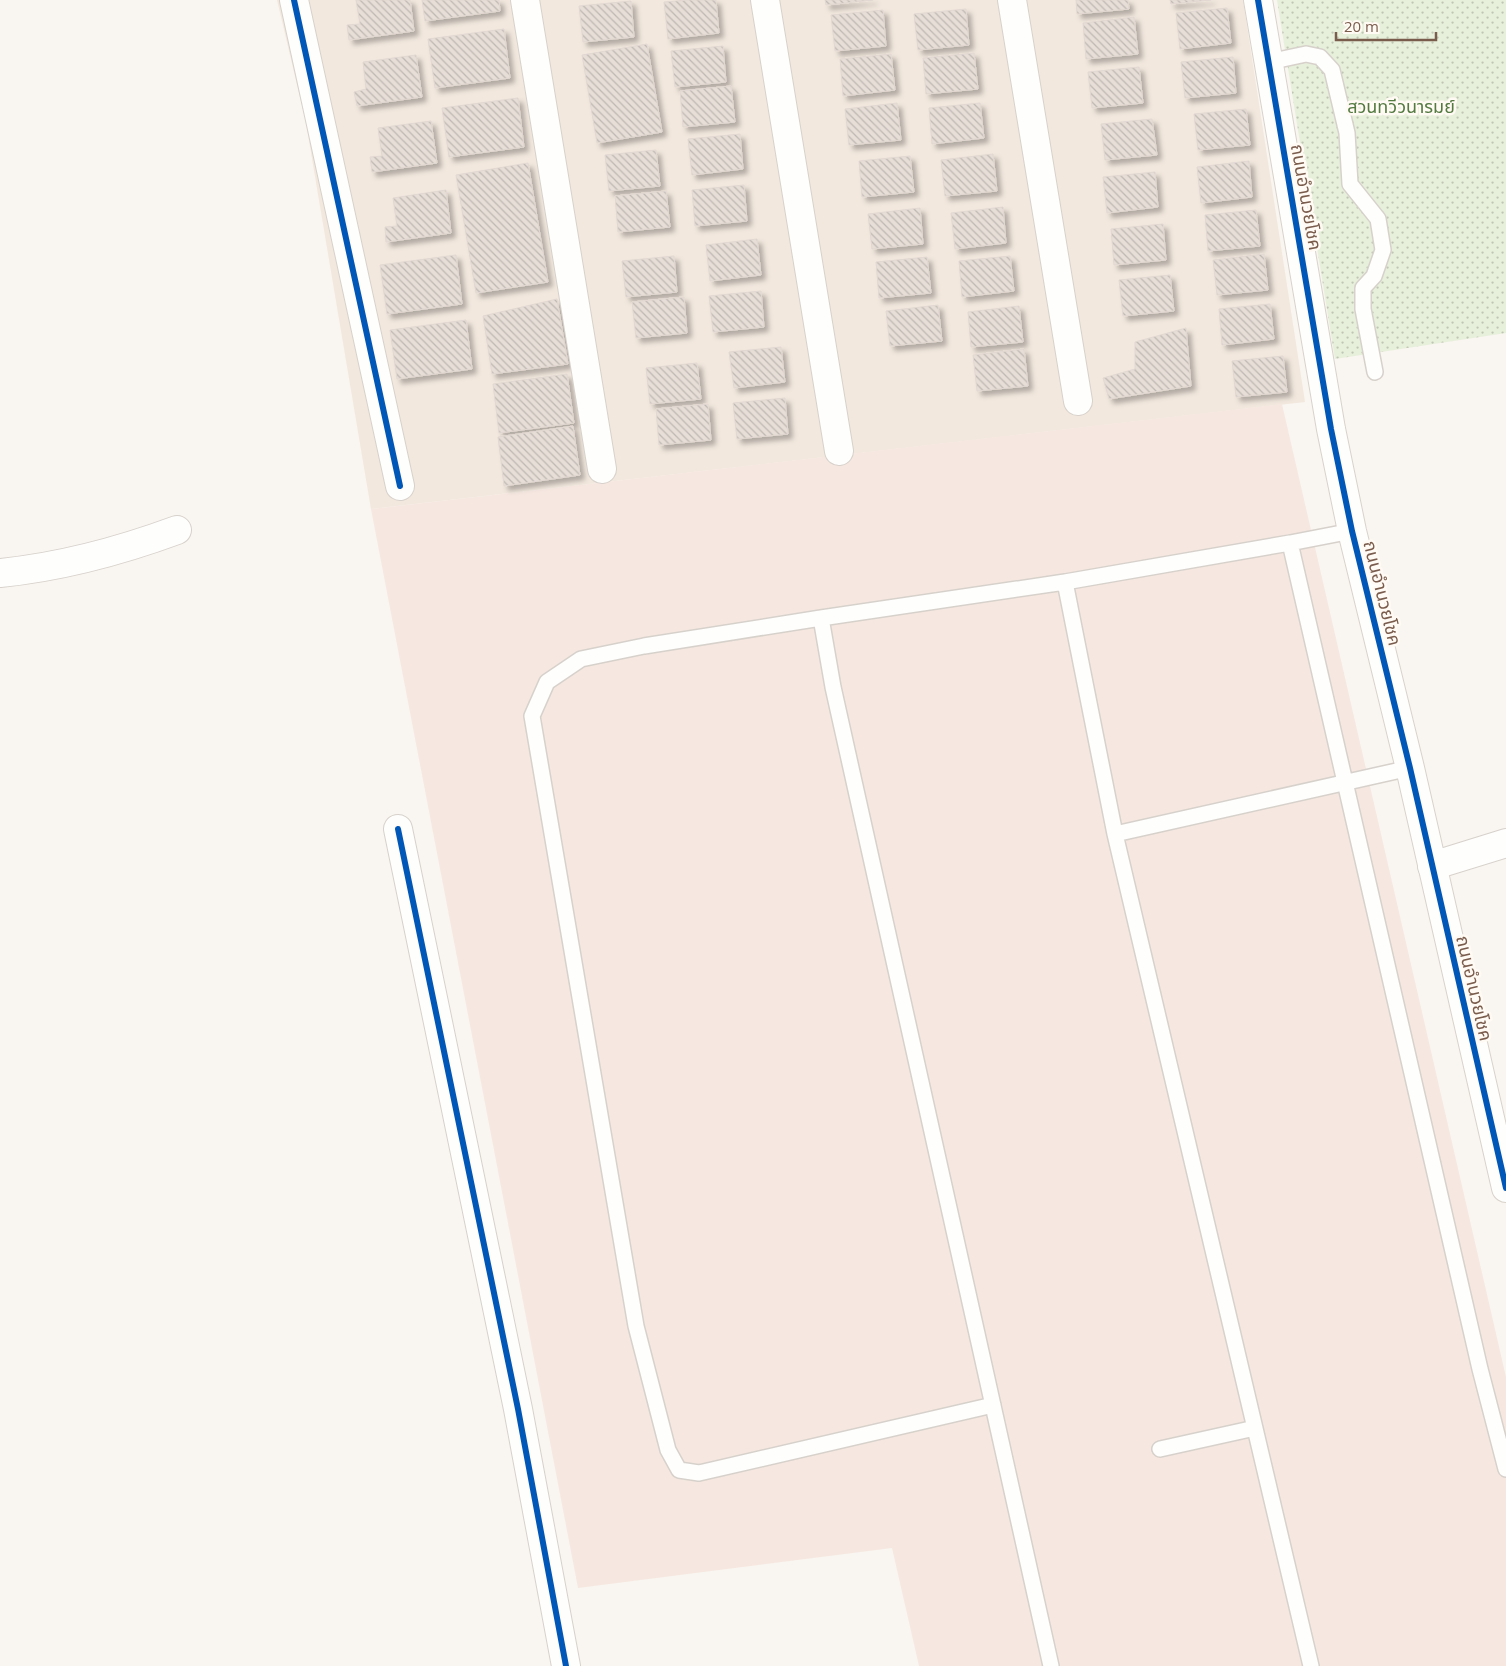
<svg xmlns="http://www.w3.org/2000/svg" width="1506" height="1666" viewBox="0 0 1506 1666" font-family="'Open Sans','Noto Sans Thai',sans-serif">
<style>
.residential{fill:#f2e8de}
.commercial{fill:#f6e8e1}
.grass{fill:url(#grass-dots)}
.building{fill:url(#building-back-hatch);stroke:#e2d8d2;filter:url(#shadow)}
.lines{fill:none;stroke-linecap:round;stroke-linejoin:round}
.lane-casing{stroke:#d7d1cb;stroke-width:18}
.street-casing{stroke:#d7d1cb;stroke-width:30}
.secondary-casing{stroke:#d9d2cb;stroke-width:30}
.lane{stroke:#fefefd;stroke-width:15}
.street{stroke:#fefefd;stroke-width:28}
.secondary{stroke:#fefefd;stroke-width:28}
.cycleway-casing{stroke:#fffaf3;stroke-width:9}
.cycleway{stroke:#0057b8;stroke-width:6}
.labels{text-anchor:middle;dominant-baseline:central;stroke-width:5;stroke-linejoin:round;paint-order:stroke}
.park-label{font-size:18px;fill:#537a41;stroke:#fffaf3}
.street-label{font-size:18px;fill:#7a5c4d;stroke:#fffaf3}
</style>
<defs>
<pattern id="grass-dots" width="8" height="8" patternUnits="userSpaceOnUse" patternTransform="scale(1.25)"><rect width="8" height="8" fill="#e7f0db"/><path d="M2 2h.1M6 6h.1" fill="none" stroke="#c0c6b4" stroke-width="1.8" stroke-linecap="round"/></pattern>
<pattern id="building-back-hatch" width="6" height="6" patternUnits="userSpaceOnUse" patternTransform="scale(1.25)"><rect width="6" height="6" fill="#e6ded7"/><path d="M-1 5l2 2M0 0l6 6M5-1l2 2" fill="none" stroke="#bfb7b1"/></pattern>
<filter id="shadow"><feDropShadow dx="4.5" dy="4.5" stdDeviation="2.5" flood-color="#0004"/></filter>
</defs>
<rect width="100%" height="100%" fill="#f9f5f0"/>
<path class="residential" d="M277 0H1243L1305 402 371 509 306 123Z"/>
<path class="commercial" d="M1282 404 1506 1377V1666H919L892 1548 578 1588 371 509Z"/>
<path class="grass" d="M1277 0H1506V333L1335 359Z"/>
<path class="building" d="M356 0H410L414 31 349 40 347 25 360 24Z
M422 0H499L500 11 425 21Z
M688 0H716L719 33 668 39 664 2Z
M825 0H873L826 5Z
M1076 0H1128L1129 9 1077 14Z
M1170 0H1211L1171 4Z
M631 1 634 37 583 42 579 6Z
M1227 8 1231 43 1180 49 1176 13Z
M966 9 969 45 918 50 914 14Z
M883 10 886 46 835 51 831 15Z
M1134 17 1138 54 1086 59 1083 23Z
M504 29 510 78 435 88 428 39Z
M647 44 662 132 597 143 582 55Z
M723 46 726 82 675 87 671 51Z
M974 53 978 89 926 94 923 58Z
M891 54 895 90 843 96 840 59Z
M416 55 422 97 357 106 354 92 366 89 363 62Z
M1233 57 1236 93 1185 98 1181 62Z
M1139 67 1143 103 1092 108 1088 72Z
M731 86 735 122 683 127 680 91Z
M518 98 524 147 449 157 442 108Z
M897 103 901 140 849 145 845 109Z
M980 103 984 138 932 144 929 108Z
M1246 109 1250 145 1198 150 1194 114Z
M1152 119 1157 155 1105 160 1101 124Z
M431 121 437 163 372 172 370 157 382 156 378 128Z
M740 134 743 169 692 175 688 139Z
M656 150 660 186 609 191 605 155Z
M993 154 997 191 945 196 941 160Z
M910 156 914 192 862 197 859 161Z
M1249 161 1252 197 1201 203 1197 167Z
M528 163 548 282 476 293 456 175Z
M1155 172 1158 207 1107 213 1103 177Z
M744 185 747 221 695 226 692 190Z
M446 190 451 233 386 242 385 227 397 226 393 198Z
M666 191 670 227 618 232 615 196Z
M1003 207 1006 243 955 249 951 213Z
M920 208 923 244 872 249 868 214Z
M1256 210 1260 246 1208 251 1205 215Z
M1163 224 1166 260 1114 265 1111 229Z
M757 239 761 275 710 281 706 245Z
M1264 254 1268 290 1217 295 1213 260Z
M456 255 462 304 387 314 380 265Z
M674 256 677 292 626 297 622 261Z
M1010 256 1014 291 962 297 959 261Z
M927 257 931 293 879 298 876 262Z
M1170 275 1174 311 1123 316 1119 280Z
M761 291 764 327 713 332 709 296Z
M684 297 687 333 636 338 632 302Z
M557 299 568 364 492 374 483 316Z
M1270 304 1274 339 1222 345 1219 309Z
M938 305 942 341 890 346 886 311Z
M1019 306 1023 342 971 347 968 312Z
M466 320 472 369 397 379 390 330Z
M1186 328 1191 386 1109 399 1103 378 1135 369V342Z
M781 347 785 382 734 388 729 352Z
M1024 349 1028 386 977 391 973 355Z
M1283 356 1287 392 1236 397 1232 361Z
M697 363 701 399 650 404 646 368Z
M567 374 574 423 499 433 493 384Z
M785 398 788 434 737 439 733 403Z
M708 404 711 440 659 445 656 409Z
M573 426 580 475 504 486 498 437Z"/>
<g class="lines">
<defs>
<path id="lane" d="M1269 62 1306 54 1320 57 1332 70 1347 133 1350 184 1378 219 1383 250 1374 276 1363 288V309L1375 372
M1352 531 1290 543 1480 1369 1506 1469
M1065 582 1290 543
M821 618 644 646 581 659 547 682 532 716 636 1326 668 1450 679 1470 699 1473 993 1405
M1115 834 1410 768
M1160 1449 1255 1428
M1051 1666 833 687 821 618 1065 582 1115 834 1311 1666"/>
<path id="street" d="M294 0 400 486
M525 0 602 469
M765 0 839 451
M1012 0 1078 401
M0 573C60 567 120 551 177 530
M398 829 518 1409 566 1666
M1432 866 1506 843"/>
<path id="secondary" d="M1258 0 1331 429 1352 531 1410 768 1506 1188"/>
</defs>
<use href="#lane" class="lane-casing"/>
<use href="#street" class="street-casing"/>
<use href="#secondary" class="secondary-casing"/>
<use href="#lane" class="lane"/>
<use href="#street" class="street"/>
<use href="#secondary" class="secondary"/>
<defs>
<path id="cycleway" d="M294 0 400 486
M1258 0 1331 429 1352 531 1410 768 1506 1188
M398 829 518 1409 566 1666"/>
</defs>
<use href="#cycleway" class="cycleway-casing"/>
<use href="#cycleway" class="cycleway"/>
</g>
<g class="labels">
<g class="park-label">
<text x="1401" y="106">สวนทวีวนารมย์</text>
</g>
<g class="street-label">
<text transform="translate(1307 197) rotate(80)">ถนนอำนวยโชค</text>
<text transform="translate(1383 593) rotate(76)">ถนนอำนวยโชค</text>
<text transform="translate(1475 988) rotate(77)">ถนนอำนวยโชค</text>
</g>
</g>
<path d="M1336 32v8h100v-8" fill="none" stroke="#7a5c4d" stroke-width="2.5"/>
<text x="1344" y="32" font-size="15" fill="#7a5c4d" stroke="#fffaf3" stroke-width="4" paint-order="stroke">20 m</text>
</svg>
